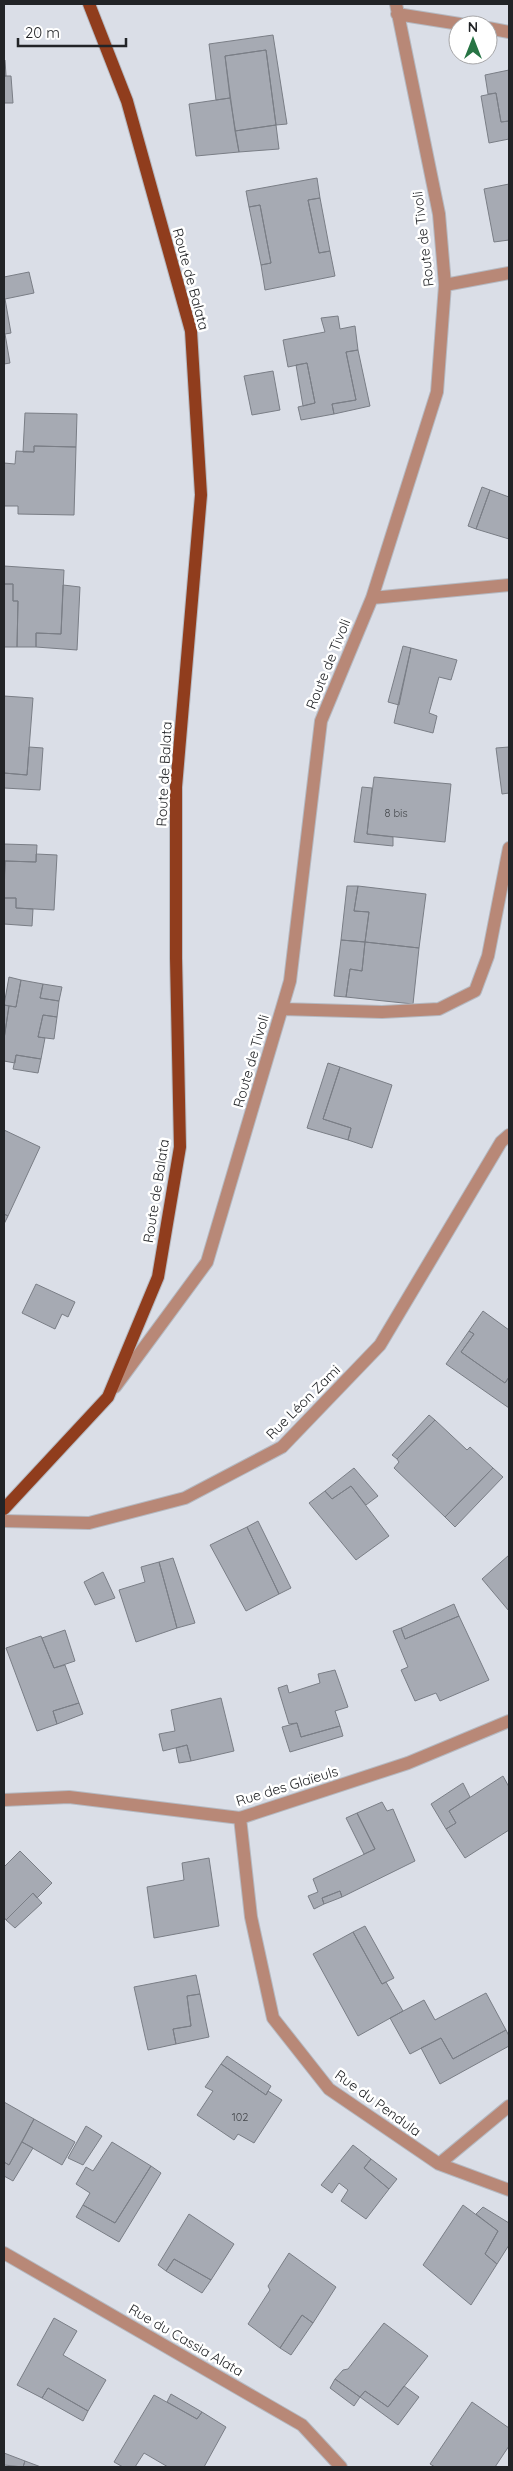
<svg xmlns="http://www.w3.org/2000/svg" width="513" height="2471" viewBox="0 0 513 2471" font-family="Quicksand,sans-serif">
<style>
.building{fill:#a6aab3;stroke:#7a7e86}
.lines{fill:none;stroke-linecap:round;stroke-linejoin:round}
.minor-casing{stroke:#b5b9c1;stroke-width:14}
.major-casing{stroke:#b5b9c1;stroke-width:14}
.minor{stroke:#b88877;stroke-width:12}
.major{stroke:#903d1d;stroke-width:12}
.labels{text-anchor:middle;dominant-baseline:central;stroke-width:5;stroke-linejoin:round;paint-order:stroke}
.number-label{font-size:11px;fill:#43464a}
.street-label{font-size:14px;fill:#222427;stroke:#fff}
</style>
<rect width="100%" height="100%" fill="#dadee7"/>
<path class="building" d="M273 35 287 124 276 125 266 50 225 56 230 98 216 100 209 44Z
M266 50 276 125 235 131 225 56Z
M4 60H5L6 76H4Z
M509 70V121L501 122 496 93 488 94 485 75Z
M4 76H11L13 103H4Z
M496 93 501 122 509 121V139L489 143 481 96Z
M230 98 239 152 196 156 189 104Z
M276 125 279 149 239 152 235 131Z
M317 178 320 198 308 200 319 253 330 251 335 276 265 290 261 265 271 263 260 205 249 207 246 191Z
M509 184V240L494 242 484 189Z
M320 198 330 251 319 253 308 200Z
M260 205 271 263 261 265 249 207Z
M29 272 34 293 5 299 11 333 5 334 10 363 4 364V277Z
M338 316 340 329 355 326 358 350 346 352 356 400 332 404 334 414 301 420 298 407 315 403 307 363 288 367 283 340 325 332 321 318Z
M358 350 370 406 334 414 332 404 356 400 346 352Z
M307 363 315 403 303 406 296 365Z
M273 371 280 410 252 415 244 376Z
M25 413 77 414 76 447 34 446V452H23Z
M34 446 76 447 74 515 18 514V506H4V463L15 464 16 451 34 452Z
M482 487 490 490 476 529 468 526Z
M490 490 509 497V539L476 529Z
M4 566 64 570 61 634 36 633V647H17L18 601H13V584H4Z
M4 584H13V601H18L17 647H4Z
M63 585 80 587 77 650 36 647V633L61 634Z
M403 646 411 648 399 705 388 702Z
M411 648 457 660 451 680 439 677 429 713 437 716 433 733 394 723Z
M4 696 33 698 27 775 4 773Z
M29 747 43 748 40 790 4 788V773L27 775Z
M509 747V793L502 794 496 748Z
M374 777 451 784 445 842 367 834Z
M362 787 372 788 367 834 393 837V846L354 842Z
M4 844 37 845 36 862 5 861 4 886Z
M36 854 57 855 54 910 16 908V898H4L5 861 36 862Z
M347 886H358L354 911 369 912 365 942 341 940Z
M358 886 426 894 419 948 365 942 369 912 354 911Z
M4 898H16V908L33 909 32 926 4 924Z
M341 940 365 942 362 971 350 969 346 997 334 996Z
M365 942 419 948 413 1004 346 997 350 969 362 971Z
M9 977 21 980 16 1007 4 1005Z
M21 980 43 984 40 998 59 1001 57 1017 43 1015 38 1037 45 1038 41 1059 16 1055 15 1063 4 1061V1039L9 1006 16 1007Z
M43 984 62 987 59 1001 40 998Z
M4 1005 9 1006 4 1039Z
M43 1015 57 1017 54 1039 38 1037Z
M16 1055 41 1059 38 1073 13 1069Z
M328 1063 340 1067 323 1119 351 1128 348 1140 307 1128Z
M340 1067 392 1085 372 1148 348 1140 351 1128 323 1119Z
M4 1130 40 1147 8 1216 4 1214Z
M4 1214 8 1216 4 1224Z
M36 1284 75 1302 68 1317 62 1314 55 1329 22 1313Z
M483 1311 509 1330V1377L505 1383 461 1352 474 1334 469 1331Z
M469 1331 474 1334 461 1352 505 1383 509 1377V1408L446 1364Z
M429 1415 435 1420 397 1459 392 1455Z
M435 1420 467 1450 470 1447 493 1468 445 1517 394 1468 399 1462 397 1459Z
M354 1468 378 1496 366 1505 351 1486 332 1499 325 1491Z
M493 1468 503 1477 455 1527 445 1517Z
M351 1486 389 1536 356 1560 309 1503 325 1491 332 1499Z
M258 1521 291 1588 279 1594 247 1527Z
M247 1527 279 1594 246 1611 210 1545Z
M509 1555V1611L482 1579Z
M173 1558 195 1623 177 1628 159 1562Z
M159 1562 177 1628 136 1642 119 1590 145 1582 141 1567Z
M103 1572 115 1598 95 1605 84 1582Z
M454 1604 459 1616 405 1639 401 1628Z
M459 1616 489 1680 440 1701 436 1693 415 1701 401 1670 408 1667 393 1631 401 1628 405 1639Z
M65 1630 75 1661 54 1668 42 1638Z
M41 1636 54 1668 65 1665 79 1703 53 1711 57 1724 37 1731 6 1648Z
M335 1670 348 1707 335 1711 340 1726 301 1737 297 1723 289 1724 278 1688 287 1685 289 1693 320 1683 318 1674Z
M221 1698 234 1751 191 1761 187 1745 163 1751 159 1734 175 1731 171 1710Z
M79 1703 83 1714 57 1724 53 1711Z
M297 1723 301 1737 340 1726 343 1736 290 1752 282 1727Z
M187 1745 191 1761 179 1763 176 1748Z
M503 1776 509 1787V1830L465 1858 446 1829 456 1823 449 1811Z
M463 1783 470 1797 449 1811 456 1823 446 1829 431 1804Z
M382 1802 387 1811 393 1809 415 1861 342 1897 340 1891 322 1898 324 1904 314 1909 308 1896 318 1892 313 1879 375 1849 357 1813Z
M357 1813 375 1849 364 1854 346 1818Z
M20 1851 52 1883 37 1898 33 1893 6 1920 4 1917V1867Z
M209 1858 219 1926 154 1938 147 1887 184 1880 182 1863Z
M340 1891 342 1897 324 1904 322 1898Z
M33 1893 42 1903 15 1928 6 1920Z
M365 1926 394 1978 382 1984 353 1932Z
M353 1932 382 1984 386 1982 403 2011 358 2036 313 1954Z
M196 1975 200 1994 187 1996 191 2026 173 2029 176 2044 148 2050 134 1987Z
M486 1993 506 2030 453 2059 441 2038 410 2054 390 2018 424 2000 435 2020Z
M200 1994 209 2037 176 2044 173 2029 191 2026 187 1996Z
M506 2030 509 2036V2046L440 2084 421 2048 441 2038 453 2059Z
M227 2056 271 2086 266 2095 221 2064Z
M221 2064 266 2095 268 2091 282 2100 254 2143 238 2134 234 2140 197 2115 213 2091 205 2087Z
M4 2102 34 2119 9 2165 4 2162Z
M34 2119 75 2142 62 2165 22 2142Z
M86 2126 102 2136 83 2165 68 2158Z
M22 2142 33 2148 13 2181 4 2176V2162L9 2165Z
M112 2142 151 2166 115 2223 83 2205 90 2193 76 2184 86 2167 93 2171Z
M353 2145 371 2159 364 2168 389 2189 366 2219 341 2201 348 2190 339 2183 332 2193 321 2185Z
M371 2159 397 2179 389 2189 364 2168Z
M151 2166 161 2173 119 2242 76 2217 83 2205 115 2223Z
M463 2205 498 2231 485 2254 497 2264 471 2305 423 2265Z
M483 2207 509 2223V2245L497 2264 485 2254 498 2231 476 2214Z
M189 2214 234 2244 211 2280 174 2259 166 2271 158 2265Z
M289 2253 336 2287 313 2323 302 2315 280 2348 248 2324 270 2290 268 2286Z
M174 2259 211 2280 202 2293 166 2271Z
M302 2315 313 2323 291 2355 280 2348Z
M54 2318 77 2331 63 2355 106 2380 88 2411 48 2388 42 2398 17 2385Z
M384 2323 428 2356 388 2407 365 2391 360 2397 335 2379 343 2370 348 2369Z
M335 2379 360 2397 354 2406 330 2388Z
M404 2386 419 2397 398 2425 360 2397 365 2391 388 2407Z
M48 2388 88 2411 83 2421 42 2398Z
M171 2394 202 2412 197 2419 167 2402Z
M154 2395 197 2419 202 2412 226 2427 204 2467H168L144 2453 135 2467H123L114 2462Z
M472 2402 509 2428V2446L495 2467H435L430 2464Z
M4 2453 25 2461 23 2467 4 2465Z
M25 2461 41 2467H23Z"/>
<g class="lines">
<defs>
<path id="minor" d="M397 14 466 25
M488 28 509 32
M445 285 509 273
M372 598 509 585
M282 1009 382 1012 439 1009 475 991 488 956 509 848
M115 1387 207 1262 290 981 321 721 372 598 437 392 445 285 439 214 396 4
M4 1521 89 1523 185 1498 282 1447 380 1345 501 1142 509 1135
M4 1800 69 1797 240 1818 408 1763 509 1721
M240 1818 251 1917 273 2018 329 2089 439 2164 509 2190
M439 2164 509 2106
M4 2253 302 2425 341 2467"/>
<path id="major" d="M4 1509 108 1397 158 1277 180 1147 176 958V787L201 495 191 331 127 101 89 4"/>
</defs>
<use href="#minor" class="minor-casing"/>
<use href="#major" class="major-casing"/>
<use href="#minor" class="minor"/>
<use href="#major" class="major"/>
</g>
<g class="labels">
<g class="number-label">
<text x="396" y="813">8 bis</text>
<text x="240" y="2117">102</text>
</g>
<g class="street-label">
<text transform="translate(423 239) rotate(-97)">Route de Tivoli</text>
<text transform="translate(191 279) rotate(75)">Route de Balata</text>
<text transform="translate(328 664) rotate(-68)">Route de Tivoli</text>
<text transform="translate(164 774) rotate(-87)">Route de Balata</text>
<text transform="translate(251 1061) rotate(-74)">Route de Tivoli</text>
<text transform="translate(156 1191) rotate(-81)">Route de Balata</text>
<text transform="translate(303 1402) rotate(-45)">Rue Léon Zami</text>
<text transform="translate(287 1786) rotate(-17)">Rue des Glaïeuls</text>
<text transform="translate(378 2103) rotate(36)">Rue du Pendula</text>
<text transform="translate(186 2340) rotate(30)">Rue du Cassia Alata</text>
</g>
</g>
<rect width="513" height="2471" fill="none" stroke="#222427" stroke-width="10"/>
<g transform="translate(473 40)"><circle r="24" fill="#ffffff" stroke="#a7a7a9"/>
<path d="M0-4L9 19L0 12L-9 19Z" fill="#277444"/>
<text y="-8" font-size="14" font-weight="bold" text-anchor="middle" fill="#222427">N</text>
</g>
<path d="M18 38v8h108v-8" fill="none" stroke="#222427" stroke-width="2.5"/>
<text x="25" y="38" font-size="15" fill="#222427" stroke="#ffffff" stroke-width="4" paint-order="stroke">20 m</text>
</svg>
